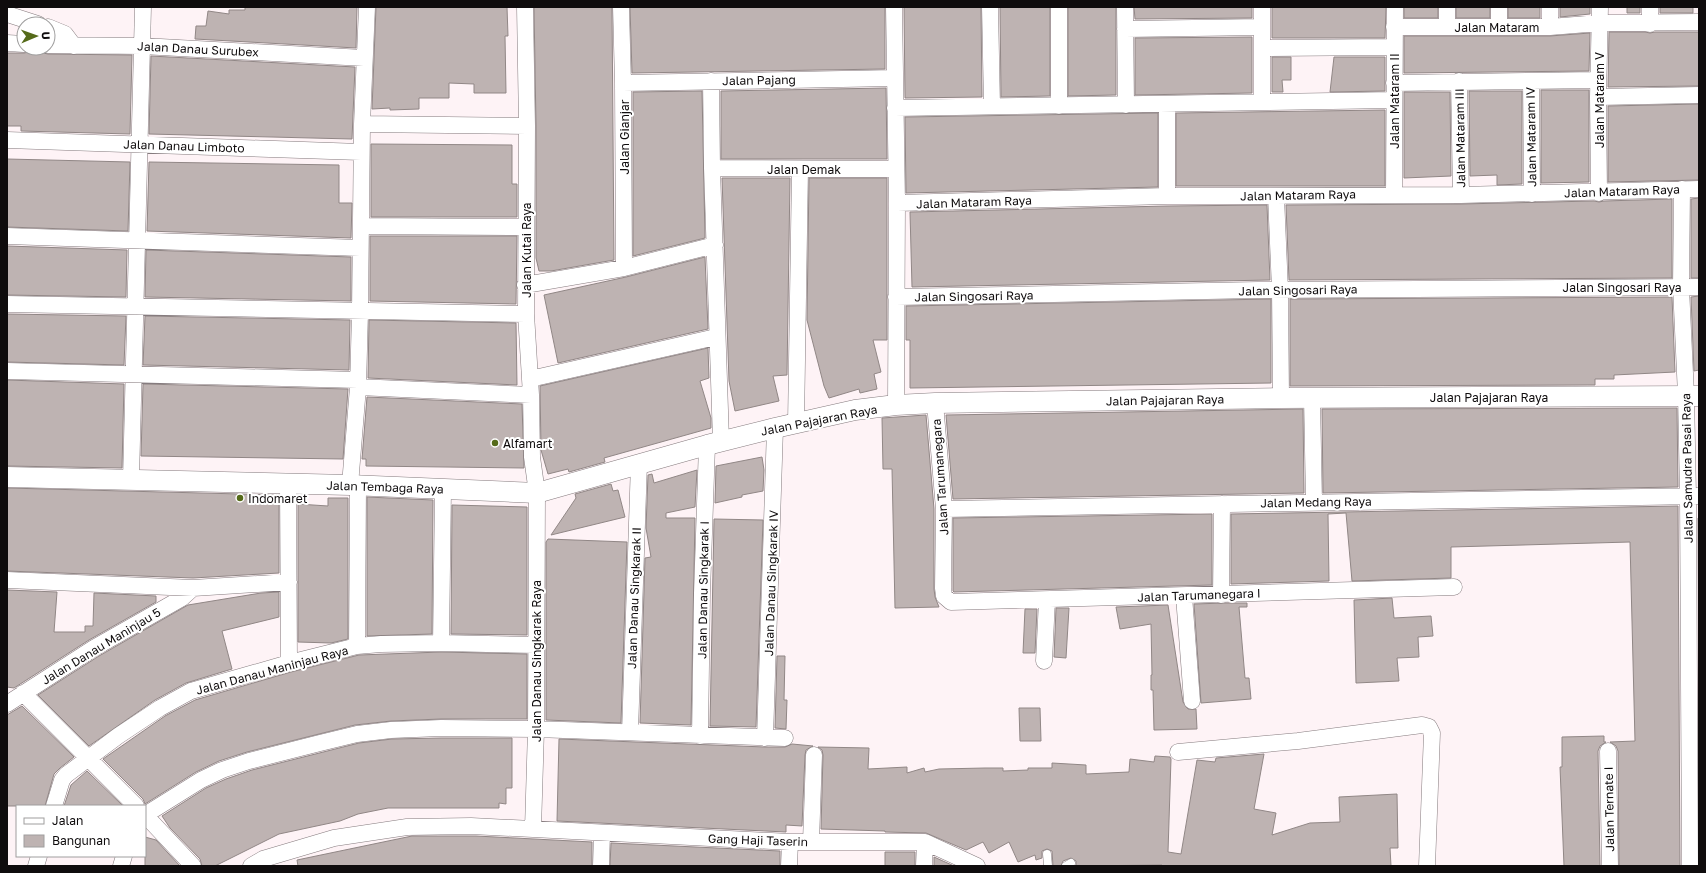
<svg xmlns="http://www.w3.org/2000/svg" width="1706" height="873" viewBox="0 0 1706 873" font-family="'Golos Text',sans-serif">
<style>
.building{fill:#beb3b2;stroke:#918786}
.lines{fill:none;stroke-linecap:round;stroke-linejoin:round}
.service-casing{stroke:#857b7e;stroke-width:9}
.minor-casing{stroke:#857b7e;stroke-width:17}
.tertiary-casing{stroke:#857b7e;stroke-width:21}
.service{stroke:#fff;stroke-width:8}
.minor{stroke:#fff;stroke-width:16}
.tertiary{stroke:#fff;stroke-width:20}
.poi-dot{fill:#556a19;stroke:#fff;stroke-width:1.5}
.labels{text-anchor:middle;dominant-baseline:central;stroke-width:4;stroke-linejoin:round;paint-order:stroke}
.street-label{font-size:12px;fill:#0f0c0d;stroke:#fff}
.poi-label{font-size:12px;fill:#0f0c0d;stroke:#fff;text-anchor:start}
</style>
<rect width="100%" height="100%" fill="#fef3f6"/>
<path class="building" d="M245 7H357L356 48 195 39 196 26H206L208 11 229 14V10H245Z
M376 7H507L508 36H505L506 93H474V84L449 83V98H419V109L390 110V108L372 109Z
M534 7H612L614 260 551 271H539L536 258V126Z
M630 7H885V69L632 73Z
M904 7H981L982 97 905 98Z
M1000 7H1050V96L1001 97Z
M1068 7H1116V95L1068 96Z
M1134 7H1252V18L1135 19Z
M1272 7H1386L1385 38H1272Z
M1404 7H1438V18H1404Z
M1456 7H1490V18H1456Z
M1508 7H1540V18H1508Z
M1560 7H1590V14L1560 17Z
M1627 7H1640V13H1627Z
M1660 7H1693V13H1660Z
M1609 32H1645L1650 33 1655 32H1699V86L1608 87Z
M1590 33 1589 71 1404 73V36H1550Z
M1252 37V93L1135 95V38Z
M32 48H39L43 53 48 54 132 55 130 134 21 131V126H7V53H24L29 52Z
M151 56 355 67 352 139 149 134Z
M1272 57H1291V80H1282L1283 92H1272Z
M1334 57H1385V91L1330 92Z
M886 88 887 159H721V91Z
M1541 90H1589V182L1541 183Z
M702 91 705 238 633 256V92Z
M1469 91H1522V184L1497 185V175L1470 176Z
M1404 92H1450L1451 176 1404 178Z
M1699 104V180L1608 182V106Z
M1385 110V186H1176V113Z
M1158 113V187L906 193 905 117Z
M371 144 512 145V184H517V217H371Z
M7 159 130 162 128 231 7 227Z
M149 162 339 165V203H352L351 238 147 231Z
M722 178H790L787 375 773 376 779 401 735 411 729 381Z
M809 178H887V340H873L881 372 874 374 877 389 860 393 859 389 829 398 824 386 807 320Z
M1699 198V278H1691V199Z
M1672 199V278L1289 280 1286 205 1461 204 1594 201 1599 202 1604 201Z
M1267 205 1270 280 912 287 910 212 1167 206Z
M370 236H517L516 304 370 301Z
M7 246 127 250 126 297 7 295Z
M146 250 351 257V301L145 297Z
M705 257 708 329 558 363 544 295 626 277Z
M1699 296V370L1694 371 1691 297Z
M1672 297 1675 372 1614 375V379H1595V385L1290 386V299Z
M1271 299V383L910 388V340H906V306Z
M7 314 126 316 124 365 7 362Z
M145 316 350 320 349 370 143 365Z
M369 320 516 323 517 385 368 378Z
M708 348 709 378 700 381 711 418V428L604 458 605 462 569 472 568 469 548 474 541 450 540 386Z
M7 380 124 384 122 468 7 466Z
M143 384 348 389 343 459 141 456Z
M367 397 522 404 524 468 366 466V459H362Z
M1677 408 1678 487 1323 493 1322 409Z
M1303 409 1304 493 953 499 946 415Z
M926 415 934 509V589L935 597 939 607 895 608 892 469H883L882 418Z
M762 457 764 470 763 491 742 495V497L715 503 716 466Z
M697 470 695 507 666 513V518H695L691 725 640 723 645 558 651 557 646 528 648 475 652 474 654 483Z
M611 484 613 491 618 490 625 517 551 535 576 498 575 494Z
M7 488 279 495V573L193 578 7 571Z
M367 497 433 500 432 634 367 636Z
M328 498H348V639L331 643 298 642V504L328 506Z
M452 505 527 507V635L451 634Z
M1678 506 1680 866H1619L1618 751 1616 746 1610 742 1635 741 1630 542 1451 547V578L1352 581 1346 513 1328 514 1329 581 1231 584V514Z
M1212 514V585L954 592 953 591V518Z
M1698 518H1699V773Z
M714 519 763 520 756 727 710 726Z
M548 539 627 542 621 723 546 720V542Z
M7 590 57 592 54 632H85V626H93L94 593 156 596V602L89 640 14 688 7 687Z
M279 592V617L222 631 232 669 186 683 155 700 89 746 38 695 99 656 188 605 261 593Z
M1392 598 1394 618 1431 616 1433 636 1418 637 1419 657 1397 658 1399 681 1356 683 1354 600Z
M1225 603H1247V607H1239L1245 678H1249L1251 699 1201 703 1194 604Z
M1168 605 1183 702 1188 709H1196L1197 729 1154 730 1153 690H1151V675H1152L1151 624 1120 629 1116 607Z
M1056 608H1069L1066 658 1054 657Z
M1025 609H1037L1035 653H1023Z
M441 652 527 654V719H441L391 721 355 725 247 752 219 761 196 772 145 804 143 799 103 759 165 716 195 700 291 672 359 655Z
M777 656H785L784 700H787L786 729 775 728Z
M22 706 74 757 60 768 54 774 45 806H7V715Z
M1019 708H1040L1041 741H1020Z
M1604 736V742H1606L1600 746 1598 751 1600 866H1564L1560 767H1562V737Z
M441 738H512V788H506V804L499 803V808H388L358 814 340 821 279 834 215 866H202L200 859 170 828 162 816 206 788 226 779 252 770 359 743 392 739Z
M559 739 765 747H785L792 744 813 746 806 750 805 755 802 826 786 825V832L557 821Z
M818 747 869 748 868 769 907 767V773L924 768 925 772 939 769 985 768H1003V771L1028 770V768H1052V763L1086 765V774L1129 772 1130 759 1154 762 1155 756 1170 757 1171 759 1168 852 1181 854 1197 760 1215 762 1216 758 1264 754 1254 809 1276 813 1272 835 1310 823 1340 822 1339 797 1397 794 1398 848H1390L1391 866H1162V865L1076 866V861L1071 858 1063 861 1061 866H1053L1052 851 1047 849 1042 851V858L1036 860 1035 855 1018 862 1009 842 989 853 983 842 966 850 926 833 885 832V831L821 829 823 755 822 750Z
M87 771 123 806H64L71 785Z
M412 836H476L592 842V866H298L297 860Z
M145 837 156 840 180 866H145Z
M611 843 780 851V866H610Z
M885 852H915V866H885Z
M934 857 954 866H934Z"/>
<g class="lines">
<defs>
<path id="service" d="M1047 854 1048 866
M1066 866 1071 863"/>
<path id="minor" d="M525 7 527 126 526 314 531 395 532 457 537 493 536 729 533 829
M621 7 623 83 624 268
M894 7 897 203 896 405
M990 7 992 106
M1125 7 1126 105
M1447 7V27
M1499 7V27
M1550 7V27
M1650 7V24
M7 14 38 24
M48 27 65 34 74 46
M1394 27H1550L1600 23 1699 22
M1125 29 1262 27
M7 43 24 44
M48 45 142 46 364 58
M1262 48 1394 47
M711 81 712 168 721 441
M1459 81 1461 195
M1531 81 1532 194
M623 83 895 78
M1394 83 1598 80
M1598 97 1699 95
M1262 102V7
M1167 104V196
M1059 106V7
M895 108 1394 100
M362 124 527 126
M7 140 361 152
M712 168 896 169
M1682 189 1681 287 1686 395 1688 496 1690 866
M1599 193 1598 97 1600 7
M1394 194 1395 7
M1276 196 1280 290 1281 398
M897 203 1167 196 1461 195 1699 189
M361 226 526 227
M7 236 360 248
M525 285 624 268 715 245
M896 297 1258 290 1699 287
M7 304 526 314
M7 371 358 380
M530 379 716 337
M358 387 531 395
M1312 398 1314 502
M935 403 944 509 943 588 944 596 951 602 1454 587
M796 424 800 169
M131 479 143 7
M288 484 289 663
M350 485 358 387 360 312 362 124 367 7
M944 509 1699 496
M7 580 193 588 289 582
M1221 595 1222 504
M1184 596 1192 701
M441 643 443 490
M357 646 358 486
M1044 661 1047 600
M23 693 136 806
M7 704 94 648 182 598 193 588
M630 732 639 463
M700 736 702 593 707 445
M765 738 775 428
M1608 751 1610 866
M1178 752 1298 741 1422 725 1429 727 1432 733 1427 866
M54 806 62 780 66 775 118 736 160 708 191 691 289 663 357 646 381 644 441 643 537 645
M145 815 201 780 222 770 249 761 320 743 357 734 391 730 441 728 536 729 785 738
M145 815 193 866
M811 842 814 755
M36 866 39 856
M121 866 124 856
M251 866 263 859 334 838 407 827 471 826 790 842H925L977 866
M601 866 602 833
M789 866 790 842
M924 866 925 842"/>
<path id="tertiary" d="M7 477 350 485 537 493 707 445 775 428 855 410 896 405 935 403 1281 398 1699 396"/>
</defs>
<use href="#service" class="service-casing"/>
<use href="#minor" class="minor-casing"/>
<use href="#tertiary" class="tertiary-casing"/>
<use href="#service" class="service"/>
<use href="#minor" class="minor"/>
<use href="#tertiary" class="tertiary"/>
</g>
<g class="poi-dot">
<circle cx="495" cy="443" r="4"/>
<circle cx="240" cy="498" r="4"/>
</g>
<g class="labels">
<g class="street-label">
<text x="1497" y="27">Jalan Mataram</text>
<text transform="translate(198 49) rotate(3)">Jalan Danau Surubex</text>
<text transform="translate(759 80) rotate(-1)">Jalan Pajang</text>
<text transform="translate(1599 100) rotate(-90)">Jalan Mataram V</text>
<text transform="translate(1394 101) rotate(-90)">Jalan Mataram II</text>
<text transform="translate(624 137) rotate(-90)">Jalan Gianjar</text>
<text transform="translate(1531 137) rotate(-91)">Jalan Mataram IV</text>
<text transform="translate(1460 138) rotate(-91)">Jalan Mataram III</text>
<text transform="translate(184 146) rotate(2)">Jalan Danau Limboto</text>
<text x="804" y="169">Jalan Demak</text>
<text transform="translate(1622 191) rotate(-2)">Jalan Mataram Raya</text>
<text transform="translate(1298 195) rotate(-1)">Jalan Mataram Raya</text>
<text transform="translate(974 202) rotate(-2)">Jalan Mataram Raya</text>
<text transform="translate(526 250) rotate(-90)">Jalan Kutai Raya</text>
<text x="1622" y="287">Jalan Singosari Raya</text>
<text transform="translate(1298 290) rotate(-1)">Jalan Singosari Raya</text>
<text transform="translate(974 296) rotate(-1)">Jalan Singosari Raya</text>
<text x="1489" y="397">Jalan Pajajaran Raya</text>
<text transform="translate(1165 400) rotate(-1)">Jalan Pajajaran Raya</text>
<text transform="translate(819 420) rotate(-11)">Jalan Pajajaran Raya</text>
<text transform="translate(1687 468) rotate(-91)">Jalan Samudra Pasai Raya</text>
<text transform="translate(940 477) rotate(-94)">Jalan Tarumanegara</text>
<text transform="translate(385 487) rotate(2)">Jalan Tembaga Raya</text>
<text transform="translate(1316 502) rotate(-1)">Jalan Medang Raya</text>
<text transform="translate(771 583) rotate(-88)">Jalan Danau Singkarak IV</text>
<text transform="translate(703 590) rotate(-89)">Jalan Danau Singkarak I</text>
<text transform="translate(1199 595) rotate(-2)">Jalan Tarumanegara I</text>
<text transform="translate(634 598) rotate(-88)">Jalan Danau Singkarak II</text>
<text transform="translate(101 646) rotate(-31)">Jalan Danau Maninjau 5</text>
<text transform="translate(536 661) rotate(-90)">Jalan Danau Singkarak Raya</text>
<text transform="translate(272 670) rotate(-15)">Jalan Danau Maninjau Raya</text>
<text transform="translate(1609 809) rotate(-91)">Jalan Ternate I</text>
<text transform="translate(758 840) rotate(2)">Gang Haji Taserin</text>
</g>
<g class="poi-label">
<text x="503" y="443">Alfamart</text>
<text x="248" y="498">Indomaret</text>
</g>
</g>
<rect width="1706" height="873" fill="none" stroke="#0f0c0d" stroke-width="16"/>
<rect x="16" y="805" width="130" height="52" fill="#ffffff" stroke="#9f9e9e"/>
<rect x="24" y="818" width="20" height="6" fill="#ffffff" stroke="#9f9e9e"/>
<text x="52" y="825" font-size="12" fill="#0f0c0d">Jalan</text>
<rect x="24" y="835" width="20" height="12" fill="#beb3b2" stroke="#9f9e9e"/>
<text x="52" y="845" font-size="12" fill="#0f0c0d">Bangunan</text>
<g transform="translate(36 36) rotate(88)"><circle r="19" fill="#ffffff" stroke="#9f9e9e"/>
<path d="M0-3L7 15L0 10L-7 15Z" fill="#556a19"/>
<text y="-6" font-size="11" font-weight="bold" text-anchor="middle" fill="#0f0c0d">U</text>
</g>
</svg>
